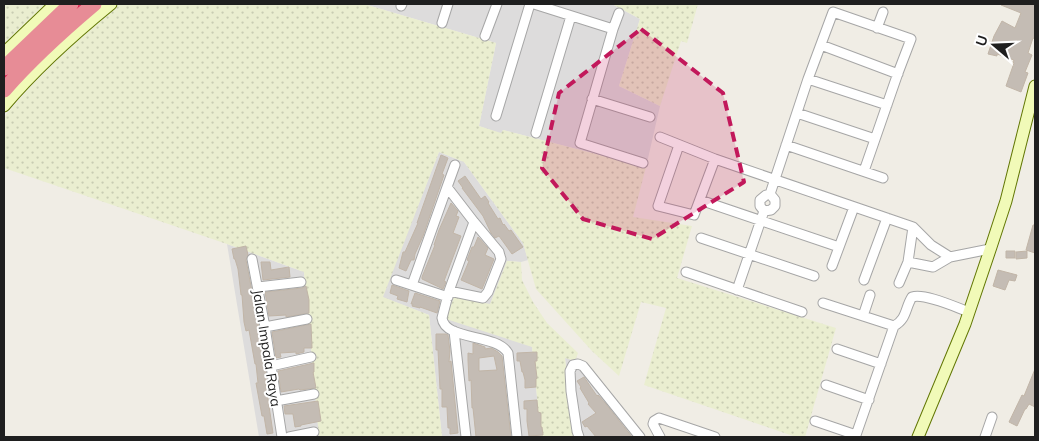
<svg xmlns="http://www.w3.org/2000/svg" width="1039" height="441" viewBox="0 0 1039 441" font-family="Mulish,sans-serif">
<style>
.residential{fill:#dddcdc}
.farmland{fill:url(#farmland-dots)}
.building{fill:#c4bcb4;stroke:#c1b5a7;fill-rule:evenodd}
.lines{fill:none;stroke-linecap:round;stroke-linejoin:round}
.street-casing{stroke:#a6a6a6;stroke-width:11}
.secondary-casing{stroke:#627704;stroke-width:13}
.highway-casing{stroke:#dc2354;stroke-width:17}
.street{stroke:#fff;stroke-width:9}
.secondary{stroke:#f1fab8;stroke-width:11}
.highway{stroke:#e78c96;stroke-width:15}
.marked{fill:#c2185b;fill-opacity:0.2;stroke:#c2185b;stroke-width:4;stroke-dasharray:10 6;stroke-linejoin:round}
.labels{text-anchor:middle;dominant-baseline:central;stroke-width:4;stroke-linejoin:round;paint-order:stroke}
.street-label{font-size:14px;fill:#1f1f1f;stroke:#fff}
</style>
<defs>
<pattern id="farmland-dots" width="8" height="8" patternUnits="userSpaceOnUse" patternTransform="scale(1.25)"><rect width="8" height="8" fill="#eaeed0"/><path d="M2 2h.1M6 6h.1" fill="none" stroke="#c8ccb2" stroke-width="1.8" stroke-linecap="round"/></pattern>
</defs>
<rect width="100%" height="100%" fill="#f0ede5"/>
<path class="residential" d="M364 4H612L640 19 619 86 660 106 646 167 503 130 501 134 479 126 496 43Z
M439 152 464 162 523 243 528 260 521 262 507 261 490 305 532 347 541 437H442L429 315 382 297Z
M227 244 304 272 319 437H259Z
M565 357 575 361 633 437H574Z"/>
<path class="farmland" d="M4 4H46L18 30 4 45Z
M120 4H364L496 43 479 126 501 133 503 130 646 167 633 217 692 226 677 278 836 328 805 437H796L644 385 666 308 641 302 619 376 592 351 536 289 523 243 464 162 439 152 383 297 429 315 442 437H319L304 272 227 244 4 168V117L33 84 72 45 92 26Z
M612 4H698L687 43 681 41 660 106 619 86 640 19Z
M507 261 521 262 522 280 533 302 547 323 578 353 575 361 565 358 574 437H541L532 347 446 319 454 297 490 304Z"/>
<path class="building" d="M1001 4H1035V39L1033 38 1028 53 1032 55 1025 72 1028 73 1021 92 1006 86 1014 63 1013 62 1014 60 997 54V56L988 54 994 36 1002 21 1015 28 1021 13 1001 5Z
M441 155 448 158 442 174 444 175 423 236 415 254 414 260H411L406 271 399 268 403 252H405L418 223H417Z
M465 176 481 199 485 196 489 202 488 203 498 219 500 218 503 225 504 224 509 231 511 230 523 247 512 254 499 236 495 238 491 233 483 216 462 188H463L458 181Z
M451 203 458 211 456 216 459 217 453 233 461 236 444 281 446 282 443 289 422 279V277L435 245H434L439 230Z
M1033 225H1035V253L1026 250Z
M478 237 488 248 485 255 494 259 482 289 461 280 469 261 467 260 472 247H474Z
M246 246 248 255 246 260 259 328 267 379H265L273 433 267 434 264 416H262L256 383H258L256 364H255L249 330 246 331 244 322 242 295H241L238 269 235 259H234L232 249Z
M1006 251H1015V258H1006Z
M1027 251V258L1016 259V252Z
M261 262H270L271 270 289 267 290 277 263 280Z
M998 270 1017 275 1015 281 1009 280 1005 290 993 286Z
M392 285 409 291 407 302 397 299 398 296 390 293Z
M306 286 309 300V313L286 317V315L269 316 265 292 302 288Z
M415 293 440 301 437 313 420 307V308L412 306 413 304H411Z
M311 324 312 348H304V352L296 354V352L280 353 281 357 276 358 272 332Z
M436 334H446L448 335 450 351 449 362 451 361 458 433 450 434V428H448L447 407H442V389H440L438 350H436Z
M473 343 485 347V349L491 348 498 352 502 356 511 437H476L473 408H472L471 380 469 381 468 360V353L473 354ZM494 356 497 370 479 371V358Z
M537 352V361H535L537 378 536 379V387L525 388V380L523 372H522L520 361H517V353Z
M314 363V372H313L316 388 300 390 299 389 281 392 278 371Z
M1035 369V407L1029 404 1026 409H1025L1017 426 1009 422 1022 395 1024 396Z
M584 377 597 396 598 395 606 404 632 437H596L587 426 585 427 582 422 596 413 588 404 589 403 580 388 581 387 577 381Z
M537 400 538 412 541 413V427H542L543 435 529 436 527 421V409H524V401Z
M318 401 321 421 301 425V426L295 427 293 414H285L284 406Z"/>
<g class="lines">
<defs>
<path id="street" d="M534 4 613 29 580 143 643 163
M401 6 402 4
M442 23 448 4
M877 28 883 12
M613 29 619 13
M485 36 497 4
M821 45 898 74
M808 79 887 105
M592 99 650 117
M797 113 875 139
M496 116 530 4
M536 133 571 16
M660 137 715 159 913 227 931 245 950 257
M679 145 658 206 694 215 715 159
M786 145 883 178
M447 187 455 165
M700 200 839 247
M764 211 771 210 775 206V200L770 194
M474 222 449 291 442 318C445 341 496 333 508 353L517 437
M701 238 814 276
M252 259 265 327 282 437
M908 262 933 267 950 257 990 249
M832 266 854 207
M686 272 802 312
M396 280 448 297
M864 280 887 218
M899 283 908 262 913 227
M412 285 447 187 474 222 499 252 500 256 501 259 488 292 483 298 449 291
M258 287 301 282
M737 290 764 211 760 206V200L766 195 770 194 808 79 833 12 911 39 898 73 864 171
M823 303 894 326C907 319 905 308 912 297 925 293 955 307 969 312
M863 316 870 295
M265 327 307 319
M454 331 466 437
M837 349 881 364
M271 366 311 357
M826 385 869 400
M276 401 314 394
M815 421 856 435 894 326
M289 437 314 432
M579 437 577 431 571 391 570 371 573 365 578 364 583 366 640 437
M660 437 653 424 654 421 659 418 715 437
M985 437 992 417"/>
<path id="secondary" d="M4 53 55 4
M4 106C36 68 73 35 111 4
M918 437 965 324 991 247 1006 201 1035 86"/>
<path id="highway" d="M4 68 71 4
M4 90C31 59 62 31 94 4"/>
</defs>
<use href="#street" class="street-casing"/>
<use href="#secondary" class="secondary-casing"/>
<use href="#highway" class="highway-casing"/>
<use href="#street" class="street"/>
<use href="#secondary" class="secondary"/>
<use href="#highway" class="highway"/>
</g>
<path class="marked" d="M641 29 723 93 744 182 652 239 583 219 542 168 559 93Z"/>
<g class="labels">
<g class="street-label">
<text transform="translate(267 348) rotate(81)">Jalan Impala Raya</text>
</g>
</g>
<rect width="1039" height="441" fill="none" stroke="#1f1f1f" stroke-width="10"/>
<g transform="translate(994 45) rotate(289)" stroke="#ffffff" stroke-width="4" paint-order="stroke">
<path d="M0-4L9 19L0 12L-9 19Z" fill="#1f1f1f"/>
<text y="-8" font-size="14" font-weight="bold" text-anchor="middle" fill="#1f1f1f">U</text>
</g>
</svg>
